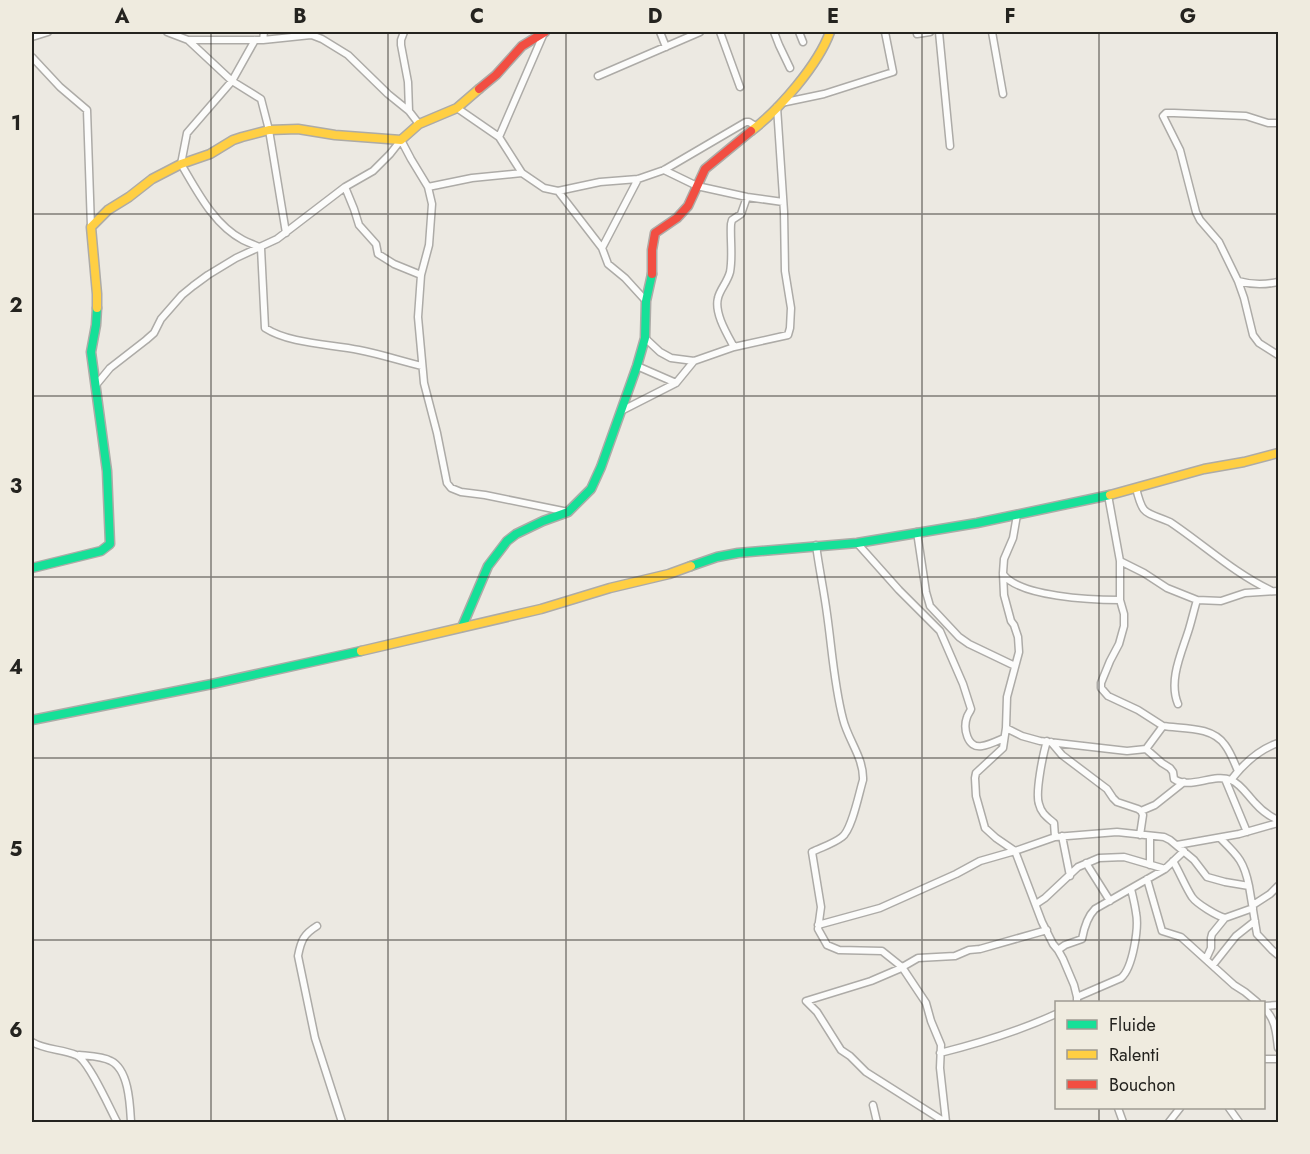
<svg xmlns="http://www.w3.org/2000/svg" width="1310" height="1154" viewBox="0 0 1310 1154" font-family="Jost,sans-serif">
<style>
.lines{fill:none;stroke-linecap:round;stroke-linejoin:round}
.street-casing{stroke:#adaba7;stroke-width:9}
.fast-casing{stroke:#adaba7;stroke-width:11}
.slow-casing{stroke:#adaba7;stroke-width:11}
.jam-casing{stroke:#adaba7;stroke-width:11}
.street{stroke:#fcfcfb;stroke-width:6}
.fast{stroke:#16e098;stroke-width:8}
.slow{stroke:#ffcf43;stroke-width:8}
.jam{stroke:#f24e42;stroke-width:8}
.grid{fill:none;stroke:#24231f;stroke-width:1.5;stroke-opacity:0.55}
.neatline{fill:none;stroke:#24231f;stroke-width:2}
.grid-label{font-size:20px;text-anchor:middle;font-weight:bold;fill:#24231f}
</style>
<rect width="100%" height="100%" fill="#ece9e2"/>
<g class="lines">
<defs>
<path id="street" d="M167 32 188 40 232 81 261 99 269 130 286 233
M304 32 322 39 348 55 388 94 409 111 419 124
M404 32 401 40V45L408 82 409 111
M660 32 666 47
M720 32 740 87
M774 32 779 45 790 68
M799 32 803 42
M939 32 950 146
M992 32 1003 94
M917 34 930 32
M32 37 48 32
M188 40H263L264 32
M255 40 232 81 187 133 181 164C197 191 214 225 243 240 249 243 255 245 261 248L265 328C290 344 330 344 359 350 380 354 401 361 422 366
M263 40 311 35
M32 57 60 87 87 110 91 227
M598 76 700 32
M781 103 824 94 893 72 885 32
M457 108 499 137 522 173 544 188 558 191 602 248 608 264 625 278 646 301
M1278 123H1268L1246 116 1174 113H1166L1163 116 1180 150 1196 212 1200 220 1219 242 1238 281 1244 298 1253 335 1259 343 1278 355
M499 137 544 33
M664 170 697 186 747 197 783 202
M345 187 354 209 359 225 376 244 378 254 394 264 421 275
M428 187 472 178 522 173
M558 191 600 182 638 179 664 170 746 122H749L757 127
M602 248 638 179
M1238 281C1252 285 1264 285 1278 282
M645 338 660 352 671 358 694 361 734 347 788 335 790 328 791 308 785 271 784 212 777 107
M734 347C727 334 714 313 718 298 720 289 727 283 730 272 733 256 730 239 731 224L732 220 741 214 747 197
M637 366 676 383
M96 385 110 368 146 340 154 333 161 319 182 295 193 286 208 275 236 258 277 239 345 187 373 171 390 154 401 140 411 159 428 187 432 204 429 245 421 275 418 317 424 383 437 433 447 483 451 488 461 492 485 495 568 512
M621 411 676 383 694 361
M1136 488C1143 517 1145 511 1170 522 1203 544 1234 573 1270 590
M1108 495 1120 561 1144 573 1167 588 1197 600 1221 601 1245 593 1278 591
M1017 515 1013 538 1004 559 1003 573 1004 595 1011 621 1014 625 1018 637 1019 652 1007 697 1006 728 1003 748 976 773 975 778 976 796 985 828 996 838 1015 851 1042 922 1053 944 1058 950 1063 959 1074 985 1077 997V1002
M917 532 926 592 930 606 959 637 969 644 1015 666
M857 543 899 590 940 631 963 684 971 709C970 712 968 714 967 717 963 728 967 749 982 746 989 745 997 741 1004 738
M816 545C819 568 824 591 827 614 832 649 834 685 843 719 848 740 864 758 863 780 859 793 852 830 842 837 833 844 822 847 812 852L821 907 818 929 827 945 839 950 882 951 902 967 926 1003 931 1021 941 1045 940 1068 946 1122
M1003 574C1019 597 1093 600 1120 600
M1178 704C1168 680 1182 652 1189 629 1192 619 1194 610 1197 600
M1163 726C1183 729 1212 726 1225 745 1231 753 1234 762 1238 771
M1006 728 1022 736 1040 741 1127 751 1146 749 1163 726 1138 710 1108 696 1101 688V683L1110 661 1119 644 1124 626V614L1120 600V561
M1047 741C1043 754 1035 793 1039 804 1041 813 1047 817 1054 823L1055 837
M1051 742 1062 755 1107 789 1113 798 1117 802 1138 809 1141 811 1143 815 1140 835
M1146 749 1162 763 1170 768 1173 772 1174 779C1190 790 1213 773 1231 780 1241 784 1248 796 1255 803 1262 811 1269 816 1278 820
M1225 779 1247 832
M1231 780C1244 763 1258 750 1278 743
M1141 811 1155 805 1184 782
M1062 836 1070 876
M1220 838C1238 856 1244 861 1249 886
M1177 845 1239 834 1278 823
M1173 861C1180 873 1185 886 1192 897 1197 904 1217 916 1225 918
M1086 863 1110 901
M1150 865V836
M1147 879 1162 931 1181 937 1234 985 1245 992 1257 1002
M1036 904 1045 898 1078 867 1099 858 1124 857 1165 869
M1253 905 1270 894 1278 886
M818 925 880 908 956 874 980 861 1015 851 1055 837 1117 832 1164 837 1170 840 1194 860 1207 877 1225 882 1249 886 1257 934 1272 950 1278 955
M317 926C304 934 301 940 298 956L315 1038 342 1122
M1058 950 1065 945 1082 939C1084 928 1087 917 1095 909L1165 869 1184 851
M1206 959 1211 948V938L1212 934 1225 918 1253 908
M1213 965 1236 936 1255 921
M1077 997 1121 978C1133 968 1139 927 1136 913 1135 905 1133 897 1131 889
M1264 1006 1278 1005
M1264 1008C1276 1020 1276 1032 1278 1048
M32 1042C45 1050 62 1049 76 1055 88 1059 110 1109 117 1122
M940 1053C980 1043 1019 1031 1056 1014
M79 1055C89 1056 102 1056 111 1061 129 1070 130 1105 131 1122
M1264 1059H1278
M873 1105 877 1122
M1118 1108 1123 1122
M1229 1108 1239 1122
M945 1122 866 1072 850 1056 841 1050 817 1012 806 1001 871 981 899 969 918 958 955 956 969 950 980 949 1047 930
M1169 1122 1180 1108"/>
<path id="fast" d="M691 566 717 557 738 553 857 543 977 523 1110 495
M32 568 101 551 110 544 107 471 91 352 96 325 97 308
M462 627 488 566 507 541 516 534 543 521 568 512 591 489 601 467 637 366 645 338 646 301 652 274
M32 720 212 684 361 651"/>
<path id="slow" d="M751 131C779 110 818 65 830 32
M97 308V294L91 227 108 210 129 197 152 179 181 164 210 154 233 140 242 137 269 130 298 129 335 135 401 140 419 124 457 108 479 89
M1110 495 1204 469 1244 462 1278 453
M361 651 541 609 610 588 669 574 691 566"/>
<path id="jam" d="M479 89 496 75 522 46 545 32
M652 274V250L655 233 677 218 688 206 705 169 751 131"/>
</defs>
<use href="#street" class="street-casing"/>
<use href="#fast" class="fast-casing"/>
<use href="#slow" class="slow-casing"/>
<use href="#jam" class="jam-casing"/>
<use href="#street" class="street"/>
<use href="#fast" class="fast"/>
<use href="#slow" class="slow"/>
<use href="#jam" class="jam"/>
</g>
<path class="grid" d="M211 32V1122M388 32V1122M566 32V1122M744 32V1122M922 32V1122M1099 32V1002M32 214H1278M32 396H1278M32 577H1278M32 758H1278M32 940H1278M1099 1108V1122"/>
<rect width="1310" height="1154" fill="none" stroke="#efebdf" stroke-width="66"/>
<rect x="1055" y="1001" width="210" height="108" fill="#efebdf" stroke="#9e9b92" stroke-width="1.5"/>
<rect x="1067" y="1020" width="30" height="9" fill="#16e098" stroke="#9e9b92" stroke-width="1.5"/>
<text x="1109" y="1031" font-size="18" fill="#24231f">Fluide</text>
<rect x="1067" y="1050" width="30" height="9" fill="#ffcf43" stroke="#9e9b92" stroke-width="1.5"/>
<text x="1109" y="1061" font-size="18" fill="#24231f">Ralenti</text>
<rect x="1067" y="1080" width="30" height="9" fill="#f24e42" stroke="#9e9b92" stroke-width="1.5"/>
<text x="1109" y="1091" font-size="18" fill="#24231f">Bouchon</text>
<rect x="33" y="33" width="1244" height="1088" class="neatline"/>
<g class="grid-label">
<text x="122" y="23">A</text>
<text x="300" y="23">B</text>
<text x="477" y="23">C</text>
<text x="655" y="23">D</text>
<text x="833" y="23">E</text>
<text x="1010" y="23">F</text>
<text x="1188" y="23">G</text>
<text x="16" y="130">1</text>
<text x="16" y="312">2</text>
<text x="16" y="493">3</text>
<text x="16" y="674">4</text>
<text x="16" y="856">5</text>
<text x="16" y="1037">6</text>
</g>
</svg>
